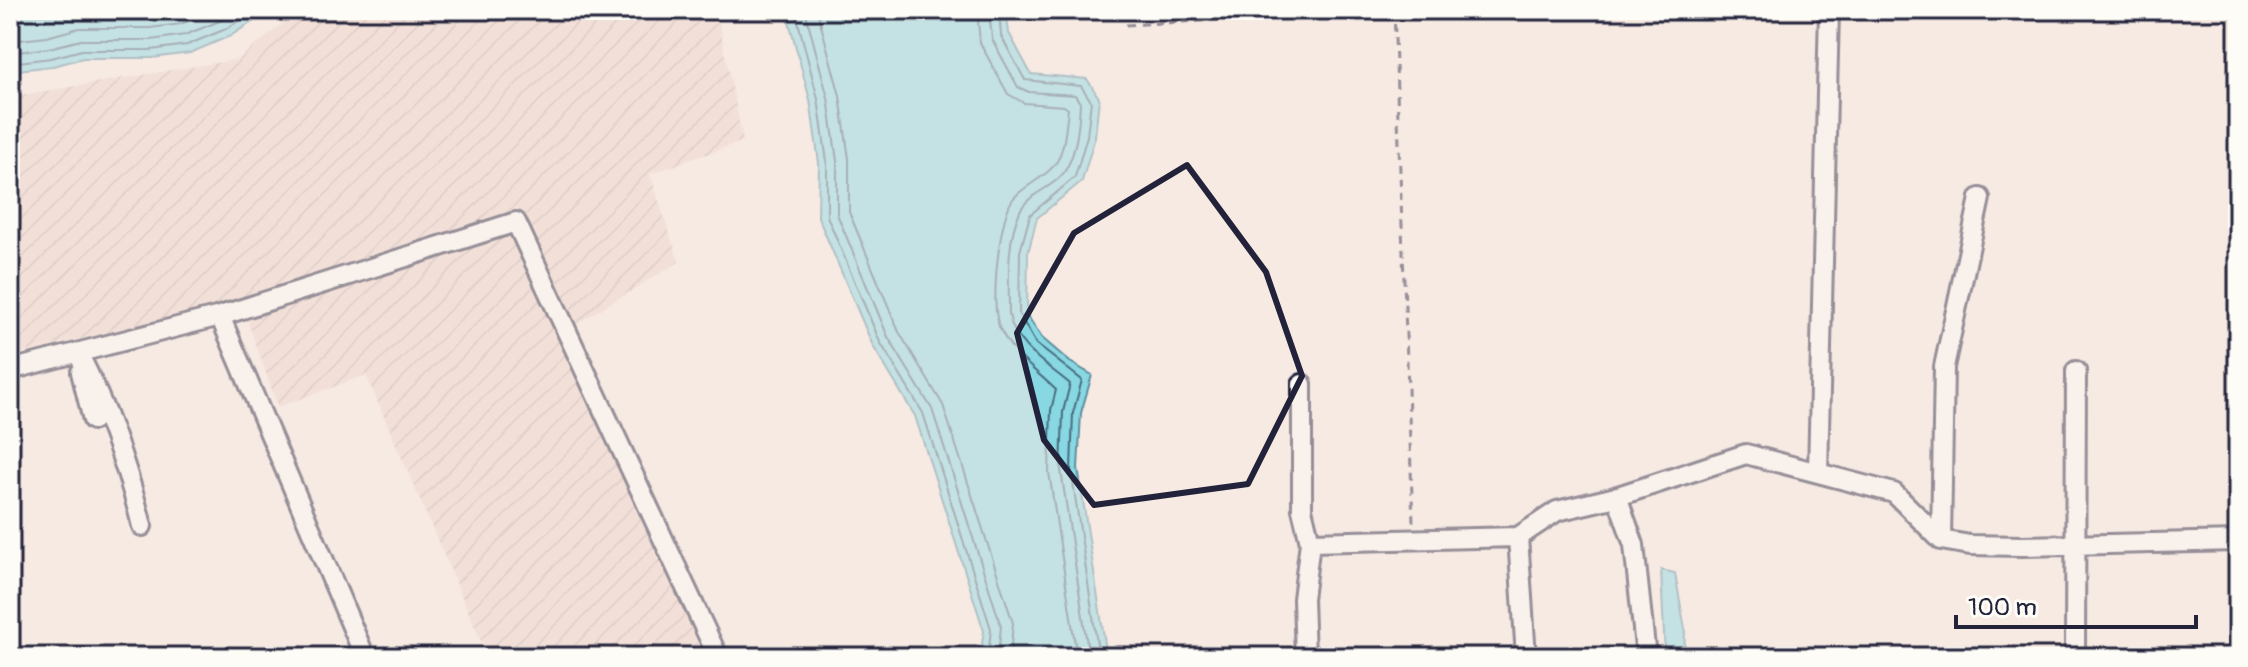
<svg xmlns="http://www.w3.org/2000/svg" width="2248" height="667" viewBox="0 0 2248 667" font-family="Pangolin,sans-serif">
<style>
.industrial{fill:url(#industrial-furrows)}
.water{fill:#87d8e2;stroke:#5f8f9f;stroke-width:2}
.lines{fill:none;stroke-linecap:round;stroke-linejoin:round}
.shore{stroke:#4a6b7e;stroke-width:2}
.minor-casing{stroke:#22223b;stroke-width:24}
.path{stroke:#22223b;stroke-width:3;stroke-dasharray:8 6;stroke-linecap:butt}
.minor{stroke:#fdfcf7;stroke-width:18}
.marked{fill:none;stroke:#22223b;stroke-width:6;stroke-linejoin:round}
</style>
<defs>
<pattern id="industrial-furrows" width="10" height="10" patternUnits="userSpaceOnUse" patternTransform="scale(2)"><rect width="10" height="10" fill="#eed4cb"/><path d="M-1 1l2-2M0 10L10 0M9 11l2-2" fill="none" stroke="#ccb6af"/></pattern>
</defs>
<rect width="100%" height="100%" fill="#f6eae3"/>
<filter id="ink" filterUnits="userSpaceOnUse"><feTurbulence type="fractalNoise" baseFrequency=".0125" numOctaves="2"/><feDisplacementMap in="SourceGraphic" scale="16" xChannelSelector="R" yChannelSelector="G"/><feConvolveMatrix kernelMatrix="1 2 1 2 8 2 1 2 1" color-interpolation-filters="sRGB"/></filter>
<g filter="url(#ink)">
<path class="industrial" d="M307 10H448L450 13 454 10H706L717 13 743 141 650 174 679 262 566 330 703 657H488L366 375 278 407 240 300 10 356V97L239 59 292 16Z"/>
<path class="water" d="M10 10H271L230 36 190 53 152 58H83L53 66 10 71Z
M786 10H1006L1009 33 1031 74 1087 79 1099 98 1095 137 1082 181 1037 218 1028 253 1027 315 1042 338 1070 362 1092 375 1081 413 1078 468 1107 657H980L984 631 915 416 873 346 818 217 819 163 810 100Z
M1661 570 1675 573 1685 629 1684 657H1665Z"/>
<g class="lines">
<path class="shore" d="M795 10 818 99 827 162V216L880 342 923 413 991 629 988 657
M805 10 828 98 837 161V214L888 337 932 409 1001 626 998 657
M817 10 840 96 849 159V212L899 332 943 405 1013 623 1010 657
M977 10 980 43 1008 94 1024 103 1064 106 1068 109C1066 125 1065 149 1056 163 1046 178 1024 185 1013 199 999 218 990 304 999 326 1010 354 1036 370 1056 390L1051 410 1049 472 1077 657
M989 10 992 39 1018 87 1029 92 1075 95 1080 103C1079 123 1077 151 1066 169 1057 187 1029 192 1020 211 1006 242 1009 281 1009 315 1015 347 1048 365 1070 384L1063 412 1061 470 1089 657
M999 10 1001 36 1025 80 1081 86 1091 101 1087 136 1075 177 1030 215 1020 252 1019 314 1036 344 1082 380 1073 413 1071 469 1099 657
M10 41 47 37 79 28H150L181 24 214 10
M10 53 49 48 81 40H151L185 35 222 20 237 10
M10 63 51 58 82 50H151L187 45 226 29 256 10"/>
<defs>
<path id="minor" d="M220 316 365 657
M78 353C107 409 127 465 142 526
M10 370 220 316 516 222 718 657
M81 372 93 420
M1302 384V509L1310 542 1303 599 1305 657
M1818 473 1829 10
M1617 496 1634 545 1646 657
M1941 540 1944 367 1980 198
M1310 542 1518 537
M1526 657 1518 537 1557 511 1612 498 1746 454 1894 493 1941 540 1970 545 2022 546 2238 541
M2075 657 2076 371"/>
</defs>
<use href="#minor" class="minor-casing"/>
<path class="path" d="M1394 10 1413 523
M1126 25 1398 10"/>
<use href="#minor" class="minor"/>
</g>
</g>
<path d="M0 0H2248V667H0ZM1187 165 1266 272 1302 376 1248 484 1094 505 1044 440 1017 333 1074 233Z" fill="#f6eae3" fill-opacity=".55" fill-rule="evenodd"/>
<path class="marked" d="M1187 165 1266 272 1302 376 1248 484 1094 505 1044 440 1017 333 1074 233Z"/>
<rect width="2248" height="667" fill="none" stroke="#fdfcf7" stroke-width="40"/>
<rect x="20" y="20" width="2208" height="627" fill="none" stroke="#22223b" stroke-width="3" filter="url(#ink)"/>
<path d="M1956 615v12h240v-12" fill="none" stroke="#22223b" stroke-width="4"/>
<text x="1968" y="615" font-size="24" fill="#22223b" stroke="#fdfcf7" stroke-width="6" paint-order="stroke">100 m</text>
</svg>
